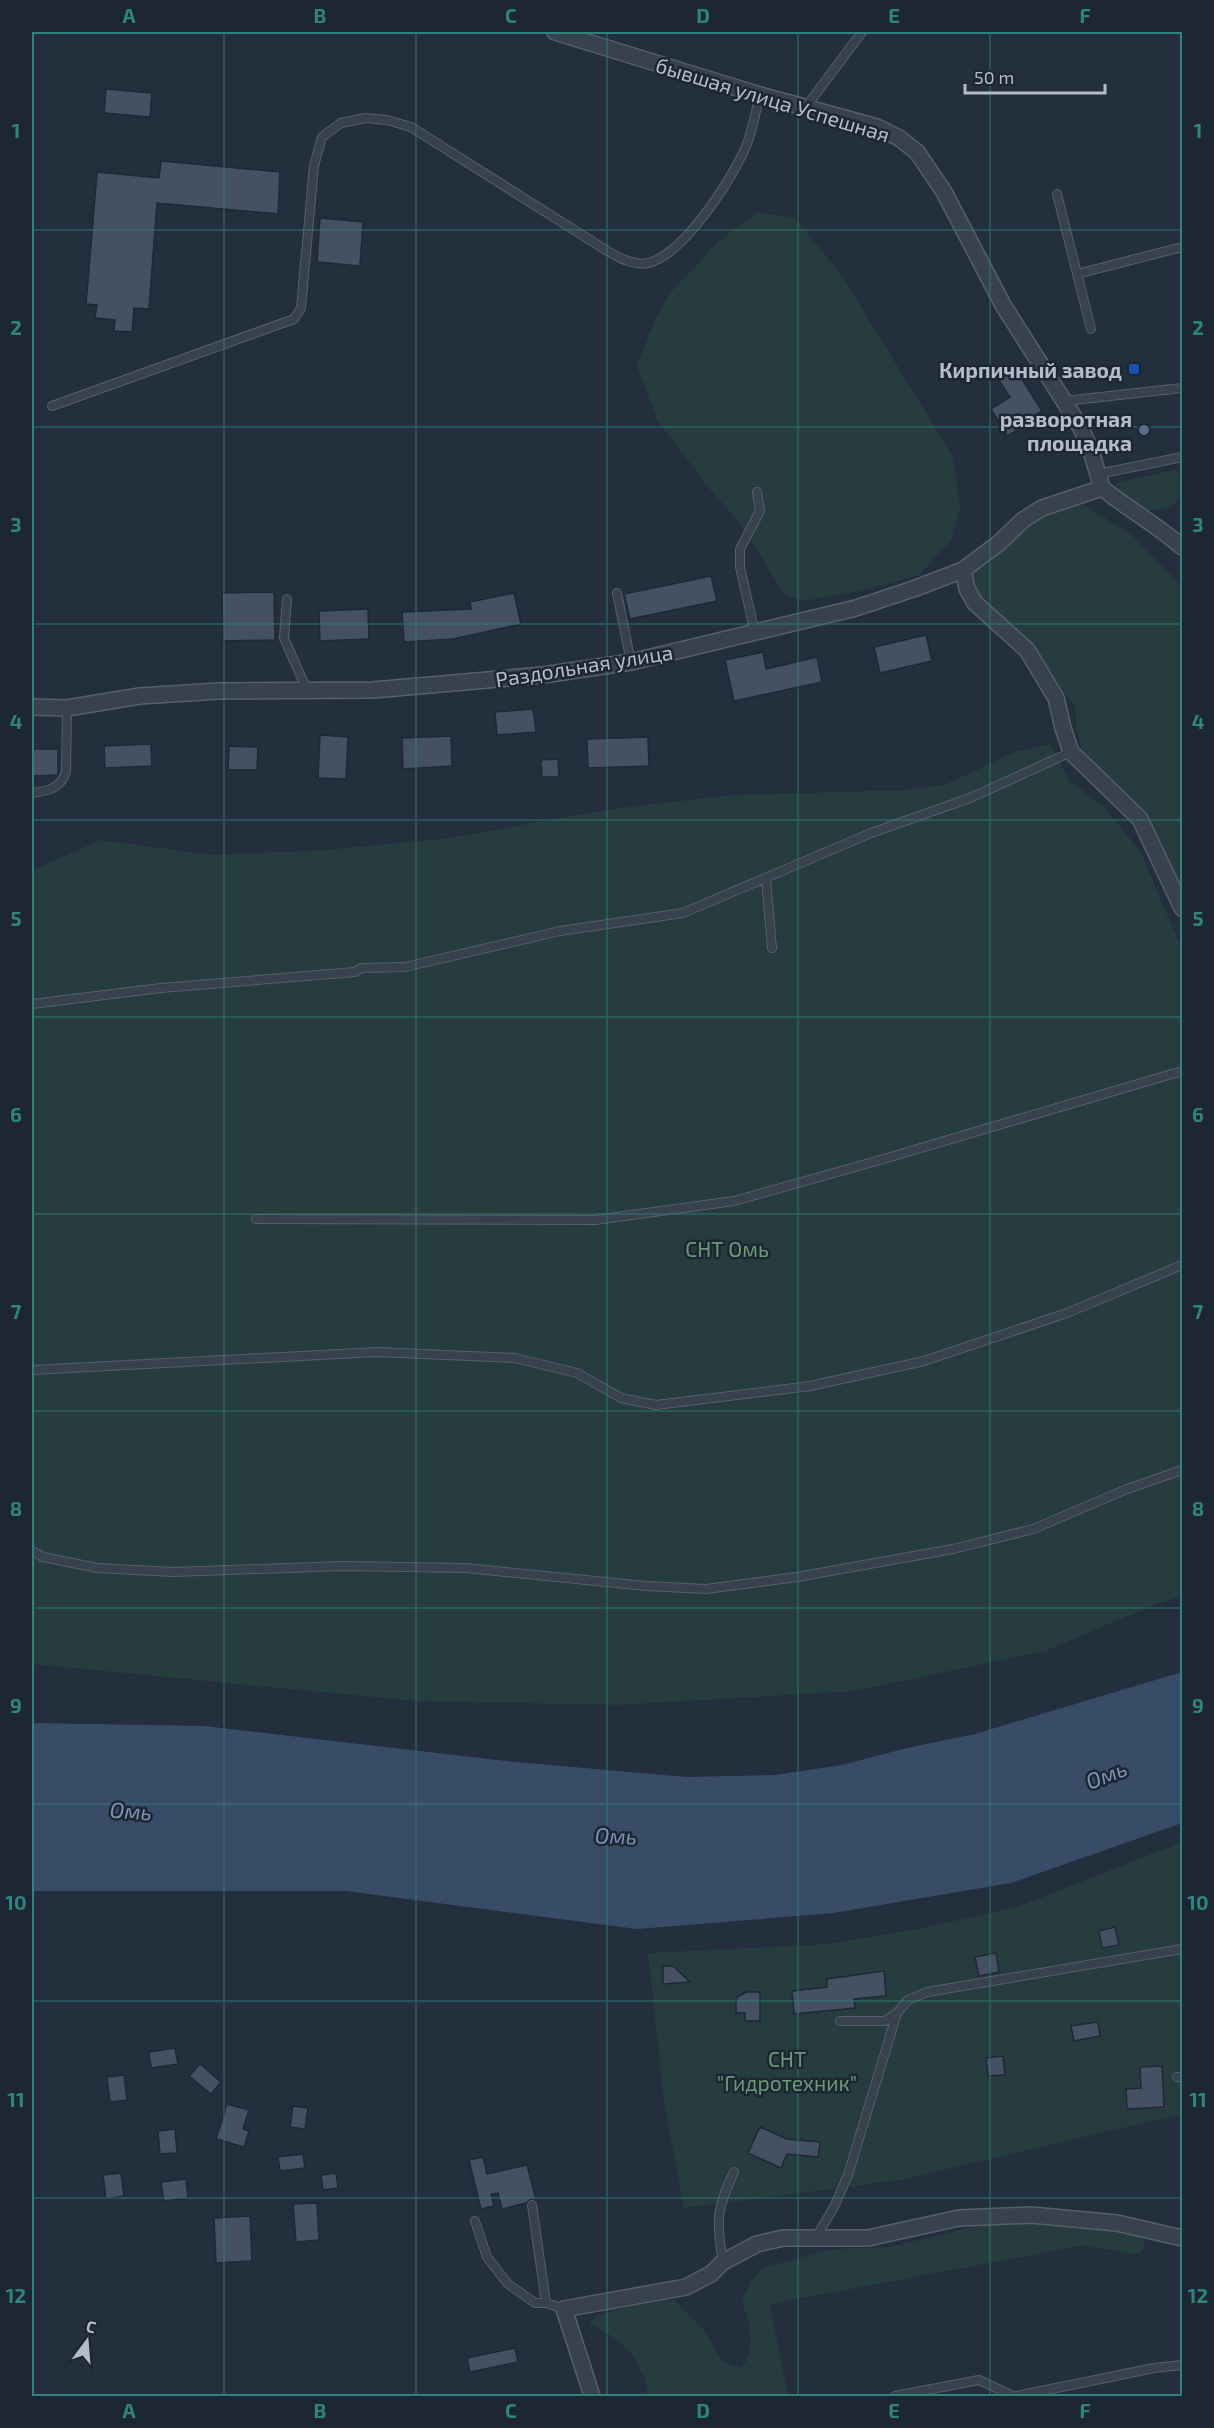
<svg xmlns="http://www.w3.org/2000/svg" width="1214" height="2428" viewBox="0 0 1214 2428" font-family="'Exo 2',sans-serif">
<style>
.green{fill:#263c3f}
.water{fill:#394c67}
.building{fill:#455162;stroke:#1f2835;stroke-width:1.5}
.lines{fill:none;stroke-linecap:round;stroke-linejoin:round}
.service-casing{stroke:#565f6c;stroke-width:10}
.minor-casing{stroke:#565f6c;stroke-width:18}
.service{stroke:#38414e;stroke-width:8}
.minor{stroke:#38414e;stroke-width:15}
.grid{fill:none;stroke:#308480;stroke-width:1.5;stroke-opacity:0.55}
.transit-dot{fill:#1a4fb4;stroke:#1d2633;stroke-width:2}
.service-dot{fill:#5c6f8a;stroke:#1d2633;stroke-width:2}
.labels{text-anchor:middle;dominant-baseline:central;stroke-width:5;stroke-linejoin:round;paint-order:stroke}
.street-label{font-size:21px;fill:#b4bcc9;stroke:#1d2633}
.poi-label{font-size:21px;font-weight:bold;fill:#b4bcc9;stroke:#1d2633;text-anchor:end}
.park-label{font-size:21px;fill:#6b9a76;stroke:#1d2633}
.water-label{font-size:22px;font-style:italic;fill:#7c92b1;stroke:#1d2633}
.neatline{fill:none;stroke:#308480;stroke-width:2}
.grid-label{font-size:20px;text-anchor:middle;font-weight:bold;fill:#308480}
</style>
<rect width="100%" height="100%" fill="#242f3e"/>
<path class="green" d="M757 212 795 218 843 277 953 457 960 508 951 540 919 575 861 591 803 601 785 595 741 525 709 488 658 421 637 367 652 326 670 293 718 242Z
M1175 470 1182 477C1182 505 1174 507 1147 511L1113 489 1119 482Z
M1077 505 1088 507 1133 536 1182 587V896L1145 816 1118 786 1083 753 1077 733 1075 706 1038 656 1006 619 986 604 971 581 972 571 1033 520Z
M1050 744 1070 782 1104 806 1141 853 1182 949V1596L1151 1606 1046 1651 855 1691 618 1705 415 1701 32 1664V870L101 840 212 855 325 850 450 838 611 809 732 795 904 790 947 784 1014 752Z
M1182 1842V2114L900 2180 684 2208 664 2101 648 1953 826 1944 922 1928 1017 1907Z
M1059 2222 1143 2236 1145 2245 1140 2253 1130 2254 1086 2245 770 2304 788 2396H644L648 2391C639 2355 623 2339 589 2324L594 2317 635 2304 665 2299 675 2301 703 2329 723 2362 741 2368C758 2348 749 2323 742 2301L750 2282 763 2268 832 2249 890 2247 984 2224Z"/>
<path class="water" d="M1182 1672V1823L1011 1883 833 1913 637 1929 346 1891H32V1723L204 1726 515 1762 687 1777 775 1775 842 1765 907 1748 975 1734Z"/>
<path class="building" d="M106 89 152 93 150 117 104 113Z
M161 161 280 172 278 214 157 203 149 309 134 308 132 332 114 331 115 320 95 318 97 305 86 304 97 172 159 178Z
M320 218 363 222 360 266 317 262Z
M1015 368 1042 411 1026 421 1028 424 1007 436 991 409 1010 397 998 379Z
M711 576 717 601 630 619 624 594Z
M274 592 275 640 223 641 222 593Z
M514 593 521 624 453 639 404 642 402 612 471 609 470 602Z
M368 609 369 639 320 641 319 611Z
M926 635 932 661 880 673 874 647Z
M763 652 766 669 817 657 822 682 734 701 725 660Z
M533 709 536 732 497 735 495 712Z
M320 735 348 737 346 779 318 778Z
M451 736 452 766 403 769 402 738Z
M648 737 649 766 588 768 587 739Z
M151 744 152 766 105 768 104 746Z
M229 746 258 747 257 770H228Z
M32 749H58V775L32 776Z
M558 759 559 777H542L541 760Z
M1115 1927 1119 1945 1102 1948 1099 1931Z
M996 1953 999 1972 979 1976 975 1957Z
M663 1966H673L690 1982 663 1984Z
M884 1971 886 1996 854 1999 855 2008 794 2014 792 1991 827 1987V1979Z
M746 1992H760V2021H745V2013H736V1998Z
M1098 2022 1100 2036 1074 2041 1071 2026Z
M175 2048 178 2064 151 2068 149 2052Z
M1003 2056 1005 2075 988 2076 986 2058Z
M200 2064 221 2082 211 2094 189 2076Z
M1162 2066 1164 2107 1127 2109 1126 2089 1141 2088 1140 2067Z
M124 2075 127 2100 110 2102 107 2077Z
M227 2104 249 2110 243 2129 249 2131 244 2147 216 2139Z
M293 2106 308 2108 305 2129 290 2127Z
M760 2127 787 2139 820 2142 818 2157 787 2154 781 2168 748 2153Z
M175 2129 177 2153 160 2154 158 2131Z
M303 2154 305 2168 280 2171 278 2157Z
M483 2157 487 2174 527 2165 536 2200 531 2199 526 2203 502 2209 498 2193 491 2194 494 2206 481 2209 469 2160Z
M121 2173 124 2196 106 2199 103 2175Z
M336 2173 338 2188 323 2190 321 2175Z
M186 2179 188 2198 164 2201 161 2182Z
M317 2203 319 2240 296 2242 293 2204Z
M250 2216 252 2261 216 2263 214 2218Z
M515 2348 518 2362 470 2372 467 2358Z"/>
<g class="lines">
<defs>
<path id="service" d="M806 107 862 32
M1057 194 1091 329
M1077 274 1182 247
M1065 401 1182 388
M52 406 294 319 301 308 314 166 322 137 341 123 365 118 387 120 411 127 609 252C620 258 634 266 648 263 683 255 728 184 743 153 752 136 755 113 760 95
M1098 474 1182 457
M617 593 631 662
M287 599 284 638 307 690
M755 633 740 567V549L760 511 757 492
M32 793C48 791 60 789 66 772L67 708
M766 879 772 948
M32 1004 161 988 355 972 361 968 405 967 560 931 683 913 871 833 970 798 1071 752
M256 1219 595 1220 734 1201 880 1160 1182 1071
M32 1370 377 1352 515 1358 577 1373 621 1398 656 1405 810 1386 924 1361 1067 1313 1182 1265
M32 1551 43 1557 97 1568 173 1572 343 1566 466 1568 646 1586 706 1589 797 1577 953 1549 1033 1529 1127 1489 1182 1470
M840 2021H885L897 2013
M1177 2077H1182
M532 2205 546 2303
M475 2221 487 2257 508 2284 535 2303H546L564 2309
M816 2237 834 2207 848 2175 897 2013 908 2000 927 1992 1182 1949
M723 2262C716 2221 716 2210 734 2172
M895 2396 979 2380 1013 2396
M1017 2396 1154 2368 1182 2365"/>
<path id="minor" d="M555 32 760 95 877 127 899 138 917 152 944 192 1003 305 1081 428 1091 451 1102 488
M1102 488C1128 509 1157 525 1182 547
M963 570 967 589 975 603 1027 650 1056 698 1063 728 1071 752 1140 819 1182 908
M32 707 67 708 140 696 219 691 373 690 543 675 631 662 856 608 916 588 963 570 999 543 1023 520 1042 508 1102 488
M592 2396 564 2309 686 2287 711 2274 723 2262 757 2244 783 2238H868L959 2218 1031 2215 1117 2223 1182 2238"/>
</defs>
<use href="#service" class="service-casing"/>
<use href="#minor" class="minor-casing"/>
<use href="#service" class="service"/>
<use href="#minor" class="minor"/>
</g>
<path class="grid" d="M224 32V2396M416 32V2396M607 32V2396M798 32V2396M990 32V2396M32 230H1182M32 427H1182M32 624H1182M32 820H1182M32 1017H1182M32 1214H1182M32 1411H1182M32 1608H1182M32 1804H1182M32 2001H1182M32 2198H1182"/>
<rect class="transit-dot" x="1128" y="363" width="12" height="12" rx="3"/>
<circle class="service-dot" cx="1144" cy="430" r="6"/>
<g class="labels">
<g class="street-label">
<text transform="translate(773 99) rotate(17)">бывшая улица Успешная</text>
<text transform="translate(584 665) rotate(-9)">Раздольная улица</text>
</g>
<g class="poi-label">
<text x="1122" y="369">Кирпичный завод</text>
<text x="1132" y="418">разворотная<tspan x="1132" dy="24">площадка</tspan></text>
</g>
<g class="park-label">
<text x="727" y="1248">СНТ Омь</text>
<text x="787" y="2058">СНТ<tspan x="787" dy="24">"Гидротехник"</tspan></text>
</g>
<g class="water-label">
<text transform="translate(1106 1774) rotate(-21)">Омь</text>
<text transform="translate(131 1810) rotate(4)">Омь</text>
<text transform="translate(616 1835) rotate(2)">Омь</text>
</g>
</g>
<rect width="1214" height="2428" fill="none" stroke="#1d2633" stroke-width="66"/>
<g transform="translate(87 2341) rotate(16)" stroke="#1d2633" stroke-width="4.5" paint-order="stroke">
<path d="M0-4.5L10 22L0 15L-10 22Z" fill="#b4bcc9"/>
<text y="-9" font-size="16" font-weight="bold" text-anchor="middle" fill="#b4bcc9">С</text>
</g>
<path d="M965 84v9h140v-9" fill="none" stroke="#b4bcc9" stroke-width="3"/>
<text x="974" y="84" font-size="18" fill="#b4bcc9" stroke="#1d2633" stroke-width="4.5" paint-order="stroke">50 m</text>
<rect x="33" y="33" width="1148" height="2362" class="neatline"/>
<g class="grid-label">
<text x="129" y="23">A</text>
<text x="320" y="23">B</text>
<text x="511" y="23">C</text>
<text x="703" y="23">D</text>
<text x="894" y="23">E</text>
<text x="1085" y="23">F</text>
<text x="16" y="138">1</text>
<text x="1198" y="138">1</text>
<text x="16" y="335">2</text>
<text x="1198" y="335">2</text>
<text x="16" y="532">3</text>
<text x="1198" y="532">3</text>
<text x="16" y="729">4</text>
<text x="1198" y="729">4</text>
<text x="16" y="926">5</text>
<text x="1198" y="926">5</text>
<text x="16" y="1122">6</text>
<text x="1198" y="1122">6</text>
<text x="16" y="1319">7</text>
<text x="1198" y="1319">7</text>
<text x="16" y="1516">8</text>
<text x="1198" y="1516">8</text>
<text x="16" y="1713">9</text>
<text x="1198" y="1713">9</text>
<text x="16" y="1910">10</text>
<text x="1198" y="1910">10</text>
<text x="16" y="2107">11</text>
<text x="1198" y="2107">11</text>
<text x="16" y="2303">12</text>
<text x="1198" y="2303">12</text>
<text x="129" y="2418">A</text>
<text x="320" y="2418">B</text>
<text x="511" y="2418">C</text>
<text x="703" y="2418">D</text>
<text x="894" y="2418">E</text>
<text x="1085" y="2418">F</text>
</g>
</svg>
